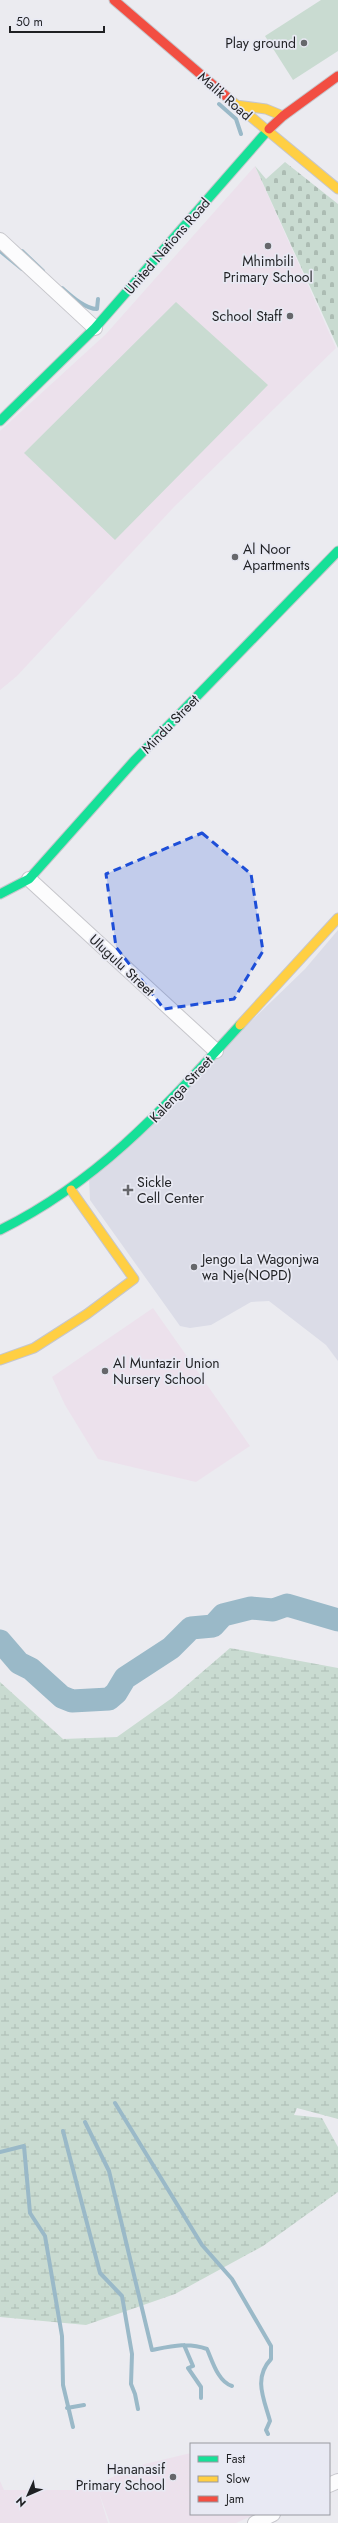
<svg xmlns="http://www.w3.org/2000/svg" width="338" height="2523" viewBox="0 0 338 2523" font-family="Jost,sans-serif">
<style>
.built{fill:#dbdce7}
.education{fill:#ece1ec}
.wetland{fill:url(#wetland-marsh)}
.cemetery{fill:url(#cemetery-stones)}
.pitch{fill:#c9dbd1}
.lines{fill:none;stroke-linecap:round;stroke-linejoin:round}
.stream{stroke:#9ab9c8;stroke-width:4}
.river{stroke:#9ab9c8;stroke-width:23}
.street-casing{stroke:#c6c6cb;stroke-width:16}
.fast-casing{stroke:#c6c6cb;stroke-width:11}
.slow-casing{stroke:#c6c6cb;stroke-width:11}
.jam-casing{stroke:#c6c6cb;stroke-width:11}
.street{stroke:#fcfcfd;stroke-width:14}
.fast{stroke:#16e098;stroke-width:9}
.slow{stroke:#ffcf43;stroke-width:9}
.jam{stroke:#f24e42;stroke-width:9}
.marked{fill:#1d4ed8;fill-opacity:0.2;stroke:#1d4ed8;stroke-width:3;stroke-dasharray:8 5;stroke-linejoin:round}
.poi-dot{fill:#66676b;stroke:#e8e9f3;stroke-width:1.5}
.labels{text-anchor:middle;dominant-baseline:central;stroke-width:3.5;stroke-linejoin:round;paint-order:stroke}
.poi-label{font-size:14px;fill:#1f2023;stroke:#e8e9f3;text-anchor:start}
.street-label{font-size:14px;fill:#1f2023;stroke:#e8e9f3}
</style>
<defs>
<pattern id="wetland-marsh" width="20" height="14" patternUnits="userSpaceOnUse"><rect width="20" height="14" fill="#c9dbd1"/><path d="M1 5h8M5 5V1M11 12h8M15 12V8" fill="none" stroke="#acbcb3"/></pattern>
<pattern id="cemetery-stones" width="16" height="16" patternUnits="userSpaceOnUse"><rect width="16" height="16" fill="#c9dbd1"/><path d="M2 7V4a2 2 0 0 1 4 0v3zM10 15v-3a2 2 0 0 1 4 0v3z" fill="#acbcb3"/></pattern>
</defs>
<rect width="100%" height="100%" fill="#ebebf0"/>
<path class="built" d="M338 930V1361L326 1345 269 1301 251 1302 211 1325 190 1328 180 1326 90 1200 89 1178 305 969Z"/>
<path class="education" d="M255 166 336 348 174 507 17 676 0 690V431L106 334Z
M153 1308 250 1446 196 1482 98 1459 65 1405 52 1377Z
M191 2453V2514H256L236 2523H110L99 2493 108 2523H0V2481L4 2490H98L97 2486 128 2468Z"/>
<path class="wetland" d="M230 1648 338 1668V2119L297 2108 294 2115 322 2118 338 2147V2192L263 2246 175 2294 86 2325 0 2317V1682L63 1739 117 1737 172 1698Z"/>
<path class="cemetery" d="M285 162 338 204V348L255 166 266 179Z"/>
<path class="pitch" d="M321 0H338V51L293 80 265 36Z
M176 302 268 385 115 540 24 453Z"/>
<g class="lines">
<path class="stream" d="M219 104 236 119 241 134
M0 251 22 269
M22 251 43 271
M62 288C70 295 85 309 97 309L98 299
M115 2103 202 2245 232 2279 271 2346V2359C253 2378 264 2399 270 2421L266 2430 268 2434
M85 2122 109 2171 152 2350C172 2346 188 2342 207 2349 212 2360 218 2382 232 2386
M63 2131 100 2273 122 2296 132 2354 131 2384 135 2394 138 2409
M0 2152 24 2146 30 2213 45 2236 62 2336 63 2385 73 2427
M184 2345 193 2366 188 2368 201 2387V2398
M67 2408 84 2405"/>
<path class="river" d="M0 1641 19 1663 31 1669 62 1697 72 1701 109 1699 116 1693 125 1678 171 1648 191 1628 213 1626 223 1615 251 1608 273 1610 287 1605 338 1620"/>
<defs>
<path id="street" d="M0 240 95 328
M29 879 216 1051
M329 2485 338 2481
M255 2523 273 2514"/>
<path id="fast" d="M0 421 95 328 269 129
M0 894 29 879 134 761 338 551
M0 1230C101 1180 165 1107 240 1025"/>
<path id="slow" d="M227 97 338 189
M236 105 266 109 283 116
M240 1025 338 918
M0 1360 34 1348 87 1314 134 1279 71 1190"/>
<path id="jam" d="M114 0 227 97
M269 129 283 116 338 76"/>
</defs>
<use href="#street" class="street-casing"/>
<use href="#fast" class="fast-casing"/>
<use href="#slow" class="slow-casing"/>
<use href="#jam" class="jam-casing"/>
<use href="#street" class="street"/>
<use href="#fast" class="fast"/>
<use href="#slow" class="slow"/>
<use href="#jam" class="jam"/>
</g>
<path class="marked" d="M202 833 251 874 263 951 234 999 164 1009 116 947 106 874Z"/>
<g class="poi-dot">
<circle cx="304" cy="43" r="4"/>
<circle cx="268" cy="246" r="4"/>
<circle cx="290" cy="316" r="4"/>
<circle cx="235" cy="557" r="4"/>
<path d="M126 1184h4v4h4v4h-4v4h-4v-4h-4v-4h4z"/>
<circle cx="194" cy="1267" r="4"/>
<circle cx="105" cy="1371" r="4"/>
<circle cx="173" cy="2477" r="4"/>
</g>
<g class="labels">
<g class="poi-label">
<text x="296" y="43" text-anchor="end">Play ground</text>
<text x="268" y="261" text-anchor="middle">Mhimbili<tspan x="268" dy="16">Primary School</tspan></text>
<text x="282" y="316" text-anchor="end">School Staff</text>
<text x="243" y="549">Al Noor<tspan x="243" dy="16">Apartments</tspan></text>
<text x="137" y="1182">Sickle<tspan x="137" dy="16">Cell Center</tspan></text>
<text x="202" y="1259">Jengo La Wagonjwa<tspan x="202" dy="16">wa Nje(NOPD)</tspan></text>
<text x="113" y="1363">Al Muntazir Union<tspan x="113" dy="16">Nursery School</tspan></text>
<text x="165" y="2469" text-anchor="end">Hananasif<tspan x="165" dy="16">Primary School</tspan></text>
</g>
<g class="street-label">
<text transform="translate(225 96) rotate(41)">Malik Road</text>
<text transform="translate(167 246) rotate(-49)">United Nations Road</text>
<text transform="translate(170 724) rotate(-46)">Mindu Street</text>
<text transform="translate(122 965) rotate(43)">Ulugulu Street</text>
<text transform="translate(181 1089) rotate(-47)">Kalenga Street</text>
</g>
</g>
<rect x="190" y="2443" width="140" height="72" fill="#e8e9f3" stroke="#9899a0"/>
<rect x="198" y="2456" width="20" height="6" fill="#16e098" stroke="#9899a0"/>
<text x="226" y="2463" font-size="12" fill="#1f2023">Fast</text>
<rect x="198" y="2476" width="20" height="6" fill="#ffcf43" stroke="#9899a0"/>
<text x="226" y="2483" font-size="12" fill="#1f2023">Slow</text>
<rect x="198" y="2496" width="20" height="6" fill="#f24e42" stroke="#9899a0"/>
<text x="226" y="2503" font-size="12" fill="#1f2023">Jam</text>
<g transform="translate(28 2495) rotate(225)" stroke="#e8e9f3" stroke-width="3" paint-order="stroke">
<path d="M0-3L7 15L0 10L-7 15Z" fill="#1f2023"/>
<text y="-6" font-size="11" font-weight="bold" text-anchor="middle" fill="#1f2023">N</text>
</g>
<path d="M10 26v6h94v-6" fill="none" stroke="#1f2023" stroke-width="2"/>
<text x="16" y="26" font-size="12" fill="#1f2023" stroke="#e8e9f3" stroke-width="3" paint-order="stroke">50 m</text>
</svg>
